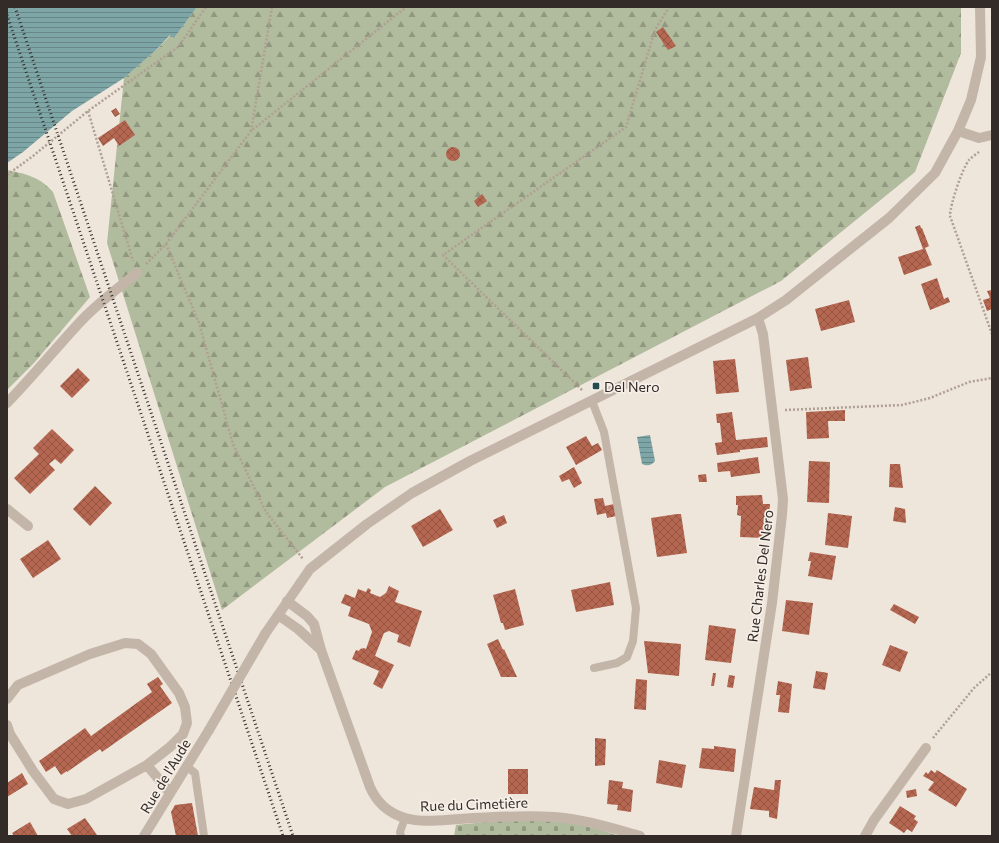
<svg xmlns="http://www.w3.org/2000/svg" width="999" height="843" viewBox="0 0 999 843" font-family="Commissioner,sans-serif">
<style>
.forest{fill:url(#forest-firs)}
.cemetery{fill:url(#cemetery-stones)}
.water{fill:url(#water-rules)}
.building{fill:url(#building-cross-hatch)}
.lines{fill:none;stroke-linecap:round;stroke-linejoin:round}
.path{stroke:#b09f93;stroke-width:2.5;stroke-dasharray:2 2;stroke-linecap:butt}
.lane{stroke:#c4b5a9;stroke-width:8}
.street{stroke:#c4b5a9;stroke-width:10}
.rail{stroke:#322b28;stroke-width:3;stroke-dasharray:1 3;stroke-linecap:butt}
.street-bridge{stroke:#c4b5a9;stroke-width:10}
.poi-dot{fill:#234c4e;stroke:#f6efe7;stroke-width:1.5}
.labels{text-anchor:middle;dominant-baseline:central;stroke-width:3.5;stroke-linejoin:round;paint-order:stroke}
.poi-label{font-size:14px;fill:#322b28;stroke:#f6efe7;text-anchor:start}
.street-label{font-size:14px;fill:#322b28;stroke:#f6efe7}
</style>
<defs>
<pattern id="forest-firs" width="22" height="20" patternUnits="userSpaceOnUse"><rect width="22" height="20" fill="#b1bb9d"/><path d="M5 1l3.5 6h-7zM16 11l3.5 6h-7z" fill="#919880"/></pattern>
<pattern id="cemetery-stones" width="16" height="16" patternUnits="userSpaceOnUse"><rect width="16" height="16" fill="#b1bb9d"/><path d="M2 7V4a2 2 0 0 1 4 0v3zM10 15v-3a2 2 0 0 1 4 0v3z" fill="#919880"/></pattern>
<pattern id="water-rules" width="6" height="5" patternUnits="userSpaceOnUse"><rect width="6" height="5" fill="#7ea6a7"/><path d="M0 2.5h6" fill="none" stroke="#688788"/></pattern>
<pattern id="building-cross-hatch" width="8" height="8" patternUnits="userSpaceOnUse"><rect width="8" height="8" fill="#b56751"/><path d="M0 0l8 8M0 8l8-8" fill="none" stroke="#945543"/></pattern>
</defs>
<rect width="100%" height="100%" fill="#eee5db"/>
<path class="forest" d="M197 7H961V53L915 172 781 281 385 487 222 610 107 243 124 78 155 51 171 35 174 38Z
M7 170C26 174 40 177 53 192L90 297 34 363 7 390Z"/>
<path class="cemetery" d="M514 819 579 823 620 836H454L456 825Z"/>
<path class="water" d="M7 7H197L174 38 170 35 155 51 124 78 72 111 23 152 7 163Z
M650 435 655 461C651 466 647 466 642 464L637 437Z"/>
<path class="building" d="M663 27 676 46 668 50 656 32Z
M116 108 120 114 115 117 111 111Z
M125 120 135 135 119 146 114 138 103 146 98 138Z
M446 154a7 7 0 1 1 14 0a7 7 0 1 1-14 0Z
M482 194 487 201 478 207 474 201Z
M920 225 921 228H922L929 246 925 248 932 265 904 275 898 257 923 249 915 227Z
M937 278 944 299 948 297 950 302 930 310 921 284Z
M992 290V309L987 311 983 300 990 298 987 291Z
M849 300 855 322 821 331 815 309Z
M808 357 812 388 790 391 786 360Z
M735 359 739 392 716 394 713 361Z
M78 368 90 380 72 398 60 386Z
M845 410V421H828L829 438 807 439 806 412Z
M732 412 736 440 767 437 768 447 740 450V452L717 455 715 443 722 442 720 423H717L716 414Z
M52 429 74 450 61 464 55 459 49 464 55 470 30 494 14 478 39 454 33 448Z
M586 436 592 446 598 443 602 450 576 465 566 447Z
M758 457 760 473 731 477 730 471 718 472 717 463Z
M809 461 830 462 829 503 807 502Z
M890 464H900L903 488 889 487Z
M574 467 582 483 574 488 569 479 562 482 559 476Z
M706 474 707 482H699L698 475Z
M95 486 112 503 90 526 73 509Z
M762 495 763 504H770L768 527H765L764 538 740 537 741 516 737 515 738 505H736V496Z
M603 498 605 506 614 504 616 516 607 518 606 513 597 515 594 499Z
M895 507 905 509 906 523 893 521Z
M440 509 453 530 423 547 411 526Z
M828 513 852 516 848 548 825 545Z
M677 514H681L687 553 657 557 651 518Z
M504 515 507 523 497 528 493 520Z
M48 540 61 559 33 578 20 559Z
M810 552 836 556 832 580 808 576 811 561H808Z
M610 582 614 605 576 612 571 590Z
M389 586 399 591 395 602 422 611 410 647 397 642 399 635 389 631 384 633 375 656 394 665 382 689 373 684 379 671 352 659 356 650 359 651 360 649 364 648 366 649 372 632 369 624 348 616 351 607 341 603 345 594 355 598 358 589 366 592 368 588 371 590 370 593 380 597 386 593Z
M515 589 524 625 505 630 503 623H501L493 595Z
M786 600 813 603 809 635 782 631Z
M894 604 919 617 915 624 890 610Z
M709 625 736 629 731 663 705 660Z
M498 639 503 650 504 649 517 677H501L487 644Z
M644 641 681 644 679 676 648 673Z
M890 645 908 652 900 672 882 665Z
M816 671 828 673 825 690 813 688Z
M713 673H716L714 686H711Z
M729 675 735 676 733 688 727 687Z
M158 677 163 684 160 686 172 703 102 752 100 749 67 772V771L61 775 55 766 46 772 39 761 85 728 91 736 152 692 147 684Z
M636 679 647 680 646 710 634 709Z
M778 681 792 684 789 713 778 712 780 695H776Z
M595 738 606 739 605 765 595 766Z
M714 746 736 749 734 772 699 768 702 748 714 749Z
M659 760 686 765 682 788 656 783Z
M508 769H528V794H508Z
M931 770 935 773 937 770 967 789 956 807 928 790 934 782 923 776 926 772 928 774Z
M22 773 28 784 7 797V783Z
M609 780 623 782 622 788 633 790 631 812 617 810 618 805 607 804Z
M775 780H781L777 819 769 817V811L750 809 754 787 774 790Z
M916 789 917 796 907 798 906 791Z
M192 803 198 836H176L171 812 175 805Z
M900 806 916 816 914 819 918 822 912 832 907 829 904 833 889 823Z
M85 818 97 835 72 836 67 829Z
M30 822 38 836H14L12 833Z"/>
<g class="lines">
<path class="path" d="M272 7 251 131 406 7
M88 111 133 261
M979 152C976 154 972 157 969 160 962 169 950 205 950 216L992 334
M7 175 33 156 88 111 178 47 206 7
M166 244 251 131
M146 264 166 244 199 323 233 444 266 512 303 559
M582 390 443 255 626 127 655 30 669 7
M785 410 902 405 930 398 969 382 992 378
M933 738 974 688 992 672"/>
<path class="lane" d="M592 401 604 432 636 608 633 641 627 657 617 663 594 668
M186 766 195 773 204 836
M401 836 400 832 405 818"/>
<path class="street" d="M958 131 979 138 992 135
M7 403C33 376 56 348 81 321 98 303 118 288 137 273
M7 509 28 526
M287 601 307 616 314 624 321 650 370 787C377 803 388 813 405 818 423 823 442 820 460 819 491 817 522 815 554 817 583 819 611 828 640 836
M278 615 298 629 321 650
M265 634 310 569 367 524 412 493 470 461 758 318 786 300 889 218 935 173 958 131 971 100 981 57 980 7
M7 699 18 685 90 654 125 643 138 644 151 654 179 693 185 707 187 723 183 734 170 747 147 765 86 799 68 804 54 799 33 771 10 734 7 725
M147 765 170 793
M144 836 209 730
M736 836 772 603 782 515 783 499 763 334 758 318
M865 836 874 820 926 748"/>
<path class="rail" d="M15 7 293 836
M7 15 283 836"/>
<path class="street-bridge" d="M209 730 265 634"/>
</g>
<rect class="poi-dot" x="592" y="382" width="8" height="8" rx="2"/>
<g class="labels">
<g class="poi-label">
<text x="604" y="386">Del Nero</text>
</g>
<g class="street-label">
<text transform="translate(760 576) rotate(-83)">Rue Charles Del Nero</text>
<text transform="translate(165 776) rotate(-59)">Rue de l'Aude</text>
<text transform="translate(474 804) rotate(-2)">Rue du Cimetière</text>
</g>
</g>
<rect width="999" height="843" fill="none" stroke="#322b28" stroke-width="16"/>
</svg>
